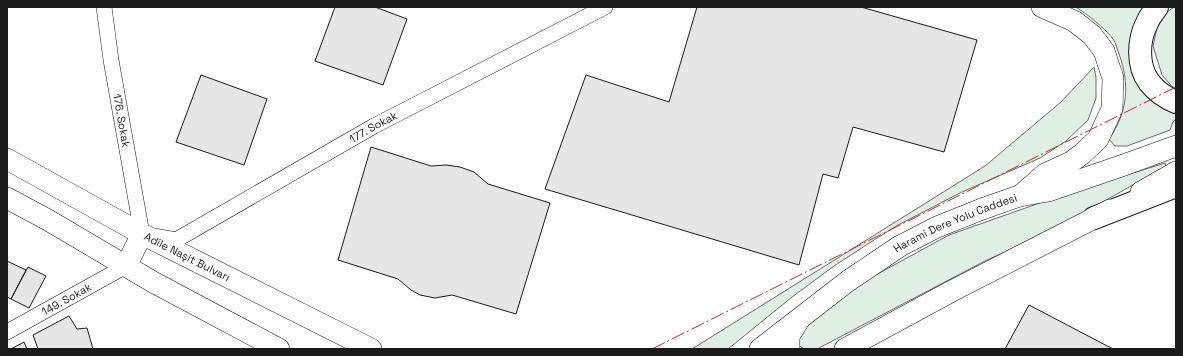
<svg xmlns="http://www.w3.org/2000/svg" width="1183" height="356" viewBox="0 0 1183 356" font-family="'Space Grotesk',sans-serif">
<style>
.green{fill:#e0efe3;stroke:#6a6a6a}
.building{fill:#e6e6e6;stroke:#1a1a1a}
.lines{fill:none;stroke-linecap:round;stroke-linejoin:round}
.street-casing{stroke:#1a1a1a;stroke-width:16}
.secondary-casing{stroke:#1a1a1a;stroke-width:22}
.highway-casing{stroke:#1a1a1a;stroke-width:24}
.street{stroke:#fff;stroke-width:15}
.secondary{stroke:#fff;stroke-width:21}
.highway{stroke:#fff;stroke-width:22}
.power{stroke:#c62828;stroke-width:1;stroke-dasharray:14 3 2 3;stroke-linecap:butt}
.labels{text-anchor:middle;dominant-baseline:central;stroke-width:3;stroke-linejoin:round;paint-order:stroke}
.street-label{font-size:11px;fill:#1a1a1a;stroke:#fff}
</style>
<rect width="100%" height="100%" fill="#fff"/>
<path class="green" d="M1076 7H1148L1135 38 1165 107 1176 113V119L1173 122 1170 130 1127 146H1115L1109 139C1128 112 1130 84 1119 54 1117 49 1116 43 1113 39 1103 26 1089 16 1076 7Z
M1174 7H1176V91L1162 75 1153 46 1157 28 1163 15Z
M1094 67 1096 77V98L1088 120 1066 141 1040 158 962 192 898 225 874 240 834 266 792 297 728 349H692L985 166 1061 102Z
M1165 163 1166 166 1066 223 983 262 817 349H804L798 345 800 332 861 283 949 235 1065 194Z"/>
<path class="building" d="M335 7H375L407 19 383 85 315 61Z
M697 7H861L977 40 944 152 853 127 838 178 823 174 799 265 545 189 586 75 669 102Z
M201 75 267 99 244 165 176 142Z
M371 147 431 166 446 165 460 167 474 172 488 184 550 203 516 314 452 295 435 298 420 295 411 290 398 279 338 260Z
M7 261 26 270 11 299 7 297Z
M28 267 46 276 29 308 11 299Z
M1029 305 1113 349H1005Z
M69 316 77 329 87 328 93 349H38L33 335Z
M24 342 27 349H11Z"/>
<g class="lines">
<defs>
<g id="street">
<path id="s1" d="M104 7 111 60 142 234 176 240 374 126 605 7"/>
<path id="s2" d="M7 332 126 266"/>
</g>
<g id="secondary">
<path id="s3" d="M7 159 142 234 371 349"/>
<path d="M1141 192 1176 172"/>
<path d="M1020 196 1045 174 1071 162 1082 154 1098 139 1112 109 1113 78 1104 51 1092 35 1074 21 1042 7"/>
<path d="M7 198 48 220 153 282 279 349"/>
<path d="M126 266 142 234"/>
<path id="s4" d="M760 349 848 281 900 246 937 227 982 209 1019 196 1048 191 1121 166 1176 146"/>
<path d="M789 349V336L799 320"/>
<path d="M845 349 952 291 1110 210"/>
</g>
<path id="highway" d="M1157 7C1154 12 1149 17 1147 23 1138 40 1137 66 1149 82 1156 91 1166 98 1176 102
M1094 218 1176 186"/>
</defs>
<use href="#street" class="street-casing"/>
<use href="#secondary" class="secondary-casing"/>
<use href="#highway" class="highway-casing"/>
<use href="#street" class="street"/>
<use href="#secondary" class="secondary"/>
<use href="#highway" class="highway"/>
<path class="power" d="M652 349 1176 87"/>
</g>
<g class="labels">
<g class="street-label">
<text stroke="none"><textPath href="#s1" startOffset="115">176. Sokak</textPath></text>
<text stroke="none"><textPath href="#s1" startOffset="492">177. Sokak</textPath></text>
<text stroke="none"><textPath href="#s4" startOffset="234">Harami Dere Yolu Caddesi</textPath></text>
<text stroke="none"><textPath href="#s3" startOffset="205">Adile Naşit Bulvarı</textPath></text>
<text stroke="none"><textPath href="#s2" startOffset="68">149. Sokak</textPath></text>
</g>
</g>
<rect width="1183" height="356" fill="none" stroke="#1a1a1a" stroke-width="16"/>
</svg>
